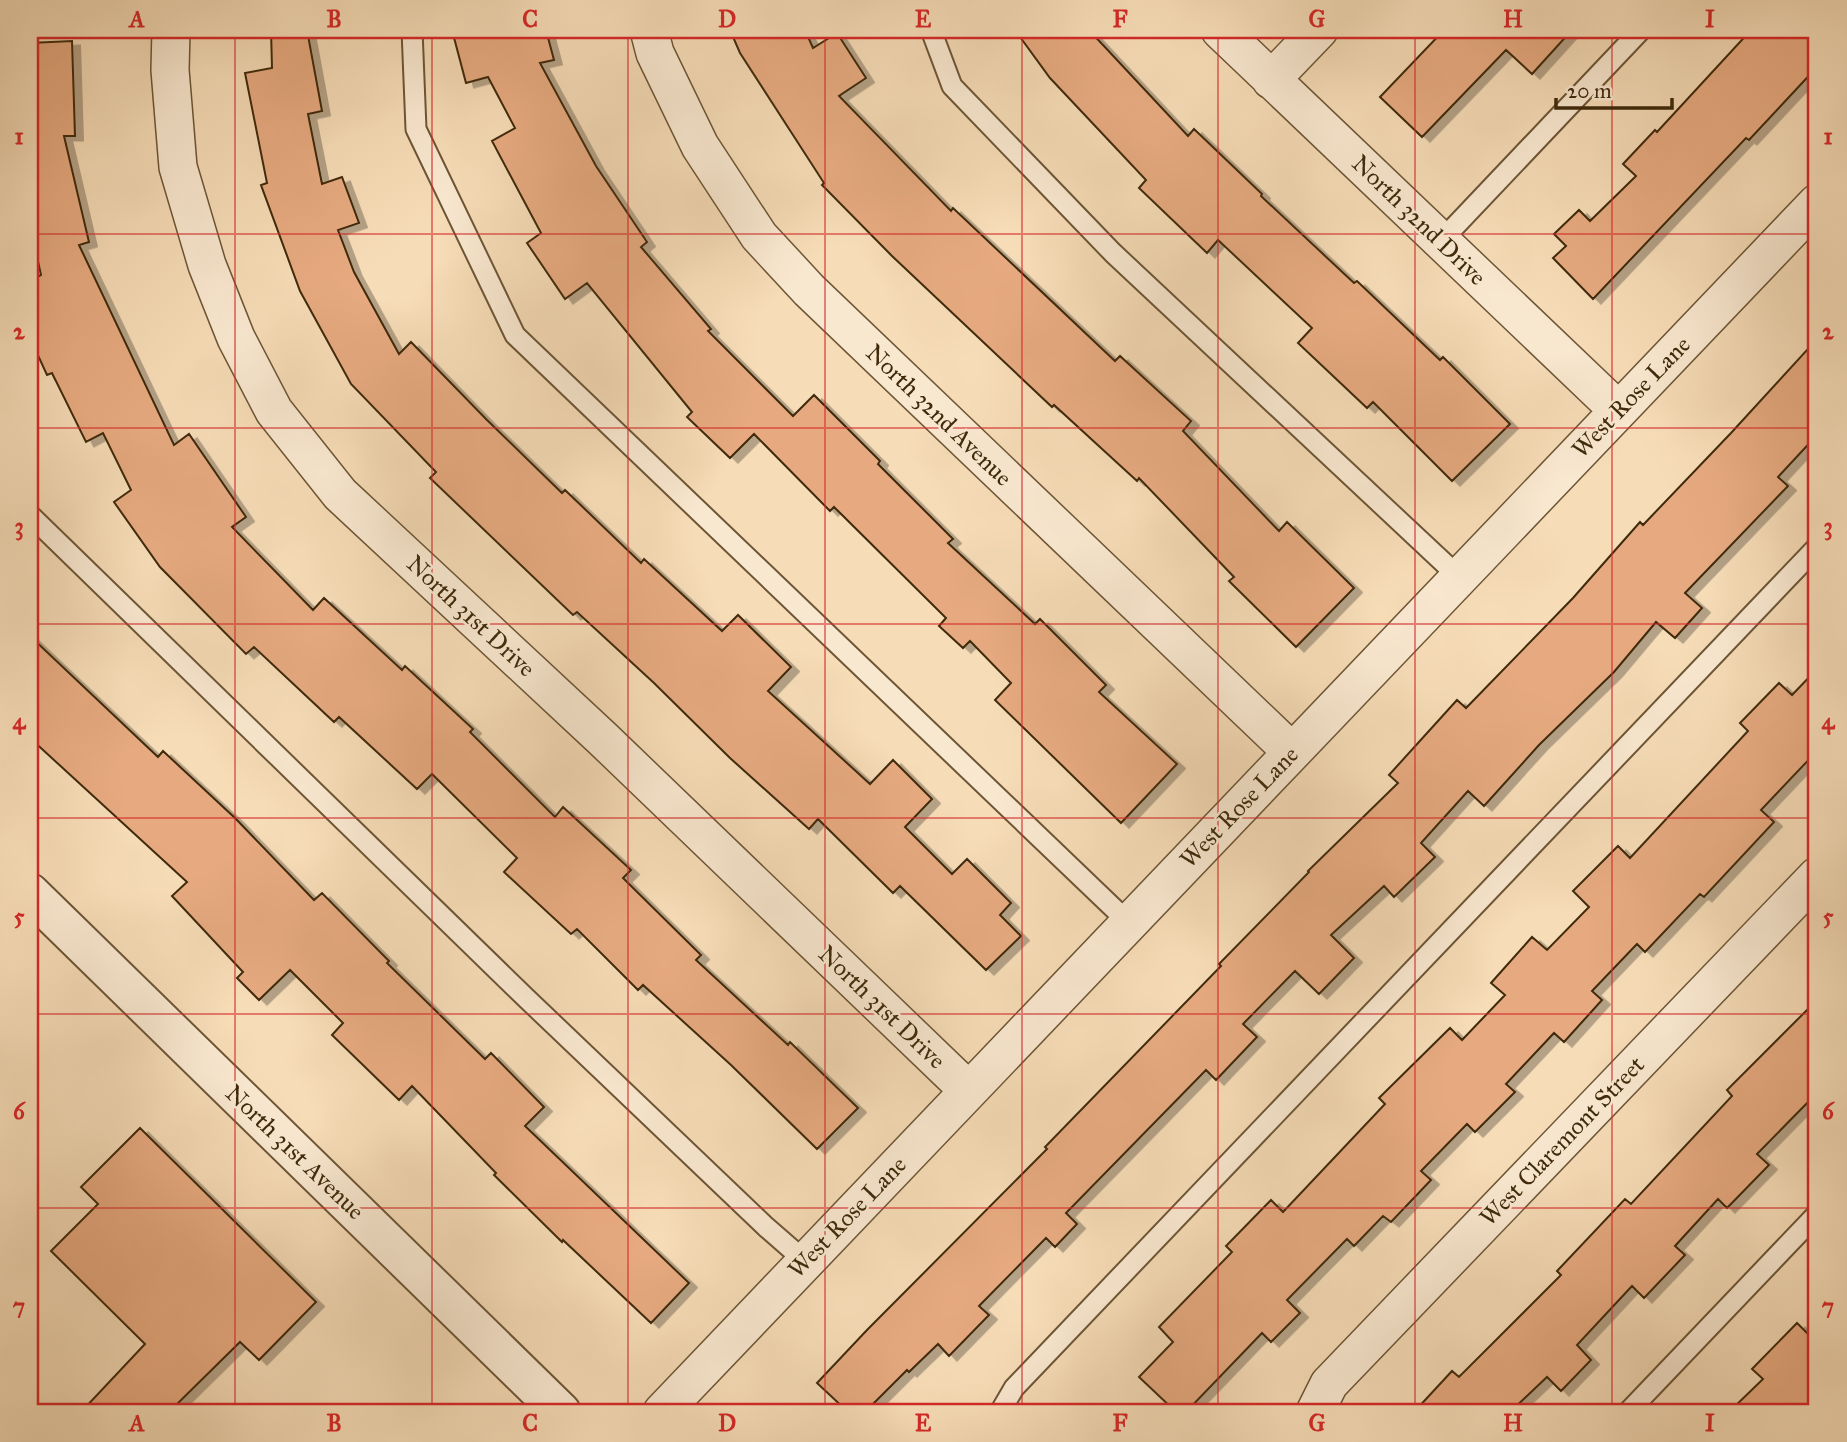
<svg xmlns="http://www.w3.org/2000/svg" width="1847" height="1442" viewBox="0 0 1847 1442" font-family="'IM FELL Great Primer',serif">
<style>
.building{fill:#e7aa80;stroke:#3f2a0b;stroke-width:2;filter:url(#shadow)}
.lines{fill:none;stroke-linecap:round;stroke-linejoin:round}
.service-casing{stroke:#6d5636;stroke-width:23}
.minor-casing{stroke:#6d5636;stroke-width:40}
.tertiary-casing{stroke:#6d5636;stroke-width:42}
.service{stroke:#f9e8d0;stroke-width:19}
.minor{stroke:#f9e8d0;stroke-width:37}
.tertiary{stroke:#f9e8d0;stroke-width:38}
.grid{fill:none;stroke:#d62828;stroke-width:2;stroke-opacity:0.55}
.labels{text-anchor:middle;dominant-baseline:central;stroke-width:5;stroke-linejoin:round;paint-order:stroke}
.street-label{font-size:24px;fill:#3f2a0b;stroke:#f9e8d0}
.neatline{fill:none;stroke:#d62828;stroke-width:2.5}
.grid-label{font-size:23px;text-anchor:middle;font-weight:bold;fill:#d62828}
</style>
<defs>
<filter id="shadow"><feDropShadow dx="8" dy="4.5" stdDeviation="0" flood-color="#0004"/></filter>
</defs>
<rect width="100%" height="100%" fill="#f6dcb7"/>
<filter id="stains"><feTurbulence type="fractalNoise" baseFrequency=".00286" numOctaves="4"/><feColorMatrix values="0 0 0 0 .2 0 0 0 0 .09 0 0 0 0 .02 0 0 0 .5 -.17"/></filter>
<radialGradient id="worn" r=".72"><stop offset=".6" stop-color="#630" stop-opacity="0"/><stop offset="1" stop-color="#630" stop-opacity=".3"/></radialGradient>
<path class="building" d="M271 30H307L322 111 308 114 322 184 342 177 359 223 338 230 354 272 399 354 411 342 487 420 562 493 565 490 641 563 644 559 722 631 738 615 791 667 768 691 870 784 893 760 932 799 905 827 952 874 967 859 1011 903 1000 915 1021 936 986 970 900 886 893 893 818 819 809 829 730 758 654 683 577 612 573 615 430 478 436 472 351 384 300 291 261 185 267 183 245 73 272 68Z
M452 30H546L554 60 540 63 596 166 647 242 641 247 711 329 708 331 793 416 814 395 880 461 878 464 953 539 948 543 1035 624 1040 619 1106 685 1099 692 1177 764 1121 823 995 700 1011 683 970 641 963 648 939 626 946 618 834 507 830 511 754 434 730 458 687 417 692 412 587 283 565 299 527 243 541 233 492 141 515 128 488 77 466 83Z
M730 30H805L813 48 837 33 866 78 839 96 951 211 953 208 1115 361 1120 356 1191 421 1183 431 1279 531 1287 522 1354 588 1296 647 1229 581 1234 577 1139 478 1137 481 1054 405 1052 407 892 256 822 185 824 183 740 53Z
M1015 30H1089L1188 136 1194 129 1262 194 1261 196 1354 283 1357 281 1440 360 1443 357 1510 424 1452 481 1373 402 1367 408 1298 343 1312 328 1218 240 1207 253 1139 188 1146 180 1050 78Z
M1444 30H1572L1532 74 1506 50 1422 137 1380 97Z
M1751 30H1817V67L1749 140 1746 138 1593 299 1553 258 1566 246 1554 234 1579 210 1590 221 1636 176 1623 164 1655 130 1657 132Z
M72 41 75 136H64L89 242 79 245 174 445 189 434 246 517 232 527 313 610 324 598 402 670 405 666 473 729 470 732 555 817 563 807 631 870 623 878 701 955 696 960 788 1045 790 1042 858 1108 817 1149 731 1065 643 985 638 990 577 929 571 934 504 872 517 858 432 774 417 789 339 717 334 722 254 647 246 654 160 567 114 502 131 490 103 433 86 442 52 373 47 375 30 338V281L41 275 30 225V43Z
M1817 339V435L1778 477 1788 486 1685 593 1702 608 1675 638 1656 622 1614 672 1539 745 1484 806 1468 791 1421 843 1435 857 1394 897 1384 886 1331 935 1354 958 1319 994 1295 971 1243 1024 1257 1037 1216 1080 1206 1070 1066 1213 1077 1224 1055 1247 1046 1238 979 1306 989 1315 949 1356 938 1344 909 1372 907 1370 865 1412H848L817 1383 867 1330 1047 1149 1045 1147 1221 966 1219 964 1309 872 1308 871 1398 783 1389 775 1457 700 1466 708 1573 598 1640 522 1643 525 1731 433Z
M30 636 158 757 163 751 235 818 314 900 322 893 389 961 387 963 485 1059 491 1053 544 1107 525 1126 689 1283 651 1323 563 1240 562 1242 494 1175 496 1173 412 1086 399 1100 332 1035 343 1023 290 970 259 1000 237 978 243 972 172 896 187 882 30 738Z
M1817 669V751L1761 810 1774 822 1704 897 1700 894 1645 952 1637 944 1592 991 1602 1000 1564 1042 1554 1033 1506 1084 1515 1092 1475 1132 1467 1124 1421 1171 1431 1180 1391 1222 1383 1216 1354 1246 1347 1239 1287 1300 1300 1313 1271 1342 1262 1333 1186 1412H1176L1139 1377 1173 1342 1159 1327 1232 1252 1226 1246 1271 1200 1283 1212 1385 1104 1379 1098 1450 1028 1462 1040 1505 995 1491 983 1532 937 1547 950 1589 907 1573 891 1618 846 1630 858 1748 731 1740 723 1779 683 1792 695Z
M1817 1000V1093L1757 1154 1769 1165 1727 1208 1718 1199 1675 1246 1685 1255 1644 1298 1632 1286 1577 1345 1591 1360 1561 1391 1547 1377 1510 1412H1414L1452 1371 1459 1377 1561 1275 1557 1271 1625 1199 1631 1204 1732 1096 1727 1090Z
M140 1128 316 1302 259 1360 240 1342 169 1412H81L145 1344 51 1251 98 1204 81 1187Z
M1797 1323 1817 1343V1412H1729L1763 1379 1752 1369Z"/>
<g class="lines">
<defs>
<path id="service" d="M412 30 416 129 515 335 1128 922
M931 30 952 86 1113 253 1459 577
M1441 241 1641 30
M30 515 525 997 766 1227 805 1261
M1000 1412 1014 1388 1817 547
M1628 1412 1817 1214"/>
<path id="minor" d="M171 30 170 70 178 167 207 265 236 338 274 411 340 494 603 739 968 1090
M649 30 655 53 700 146 759 236 809 290 1292 752
M1220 30 1618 410
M1271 80 1319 30
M662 1412 1817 203
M1315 1412 1329 1384 1817 876"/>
<path id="tertiary" d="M30 893 561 1412"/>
</defs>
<use href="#service" class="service-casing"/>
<use href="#minor" class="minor-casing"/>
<use href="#tertiary" class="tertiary-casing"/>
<use href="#service" class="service"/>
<use href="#minor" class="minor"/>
<use href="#tertiary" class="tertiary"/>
</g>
<path class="grid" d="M235 30V1412M432 30V1412M628 30V1412M825 30V1412M1022 30V1412M1218 30V1412M1415 30V1412M1612 30V1412M30 234H1817M30 428H1817M30 624H1817M30 818H1817M30 1014H1817M30 1208H1817"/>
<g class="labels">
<g class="street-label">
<text transform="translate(1419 220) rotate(44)">North 32nd Drive</text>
<text transform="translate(1631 397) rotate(-46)">West Rose Lane</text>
<text transform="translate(939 415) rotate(44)">North 32nd Avenue</text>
<text transform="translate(471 616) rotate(43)">North 31st Drive</text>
<text transform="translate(1239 807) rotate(-46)">West Rose Lane</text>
<text transform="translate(882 1007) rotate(44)">North 31st Drive</text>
<text transform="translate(1562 1141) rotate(-46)">West Claremont Street</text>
<text transform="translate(295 1152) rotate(44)">North 31st Avenue</text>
<text transform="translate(847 1217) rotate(-46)">West Rose Lane</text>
</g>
</g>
<rect width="1847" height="1442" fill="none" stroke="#f6dcb7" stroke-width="77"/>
<path d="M1556 98v10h116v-10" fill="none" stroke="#3f2a0b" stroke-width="3.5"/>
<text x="1567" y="98" font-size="21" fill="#3f2a0b" stroke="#f9e8d0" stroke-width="5" paint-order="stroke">20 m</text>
<rect x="38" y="38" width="1770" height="1366" class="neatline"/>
<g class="grid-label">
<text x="137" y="27">A</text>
<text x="334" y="27">B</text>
<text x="530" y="27">C</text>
<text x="727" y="27">D</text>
<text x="923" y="27">E</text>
<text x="1120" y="27">F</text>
<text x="1317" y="27">G</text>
<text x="1513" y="27">H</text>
<text x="1710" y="27">I</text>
<text x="19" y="144">1</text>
<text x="1828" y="144">1</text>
<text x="19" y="339">2</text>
<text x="1828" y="339">2</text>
<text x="19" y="534">3</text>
<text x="1828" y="534">3</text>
<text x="19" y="729">4</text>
<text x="1828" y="729">4</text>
<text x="19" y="924">5</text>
<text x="1828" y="924">5</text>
<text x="19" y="1119">6</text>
<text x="1828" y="1119">6</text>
<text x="19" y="1314">7</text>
<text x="1828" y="1314">7</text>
<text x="137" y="1431">A</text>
<text x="334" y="1431">B</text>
<text x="530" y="1431">C</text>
<text x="727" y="1431">D</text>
<text x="923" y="1431">E</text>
<text x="1120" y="1431">F</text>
<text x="1317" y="1431">G</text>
<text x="1513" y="1431">H</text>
<text x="1710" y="1431">I</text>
</g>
<rect width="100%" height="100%" filter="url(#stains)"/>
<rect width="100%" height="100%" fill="url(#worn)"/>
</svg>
